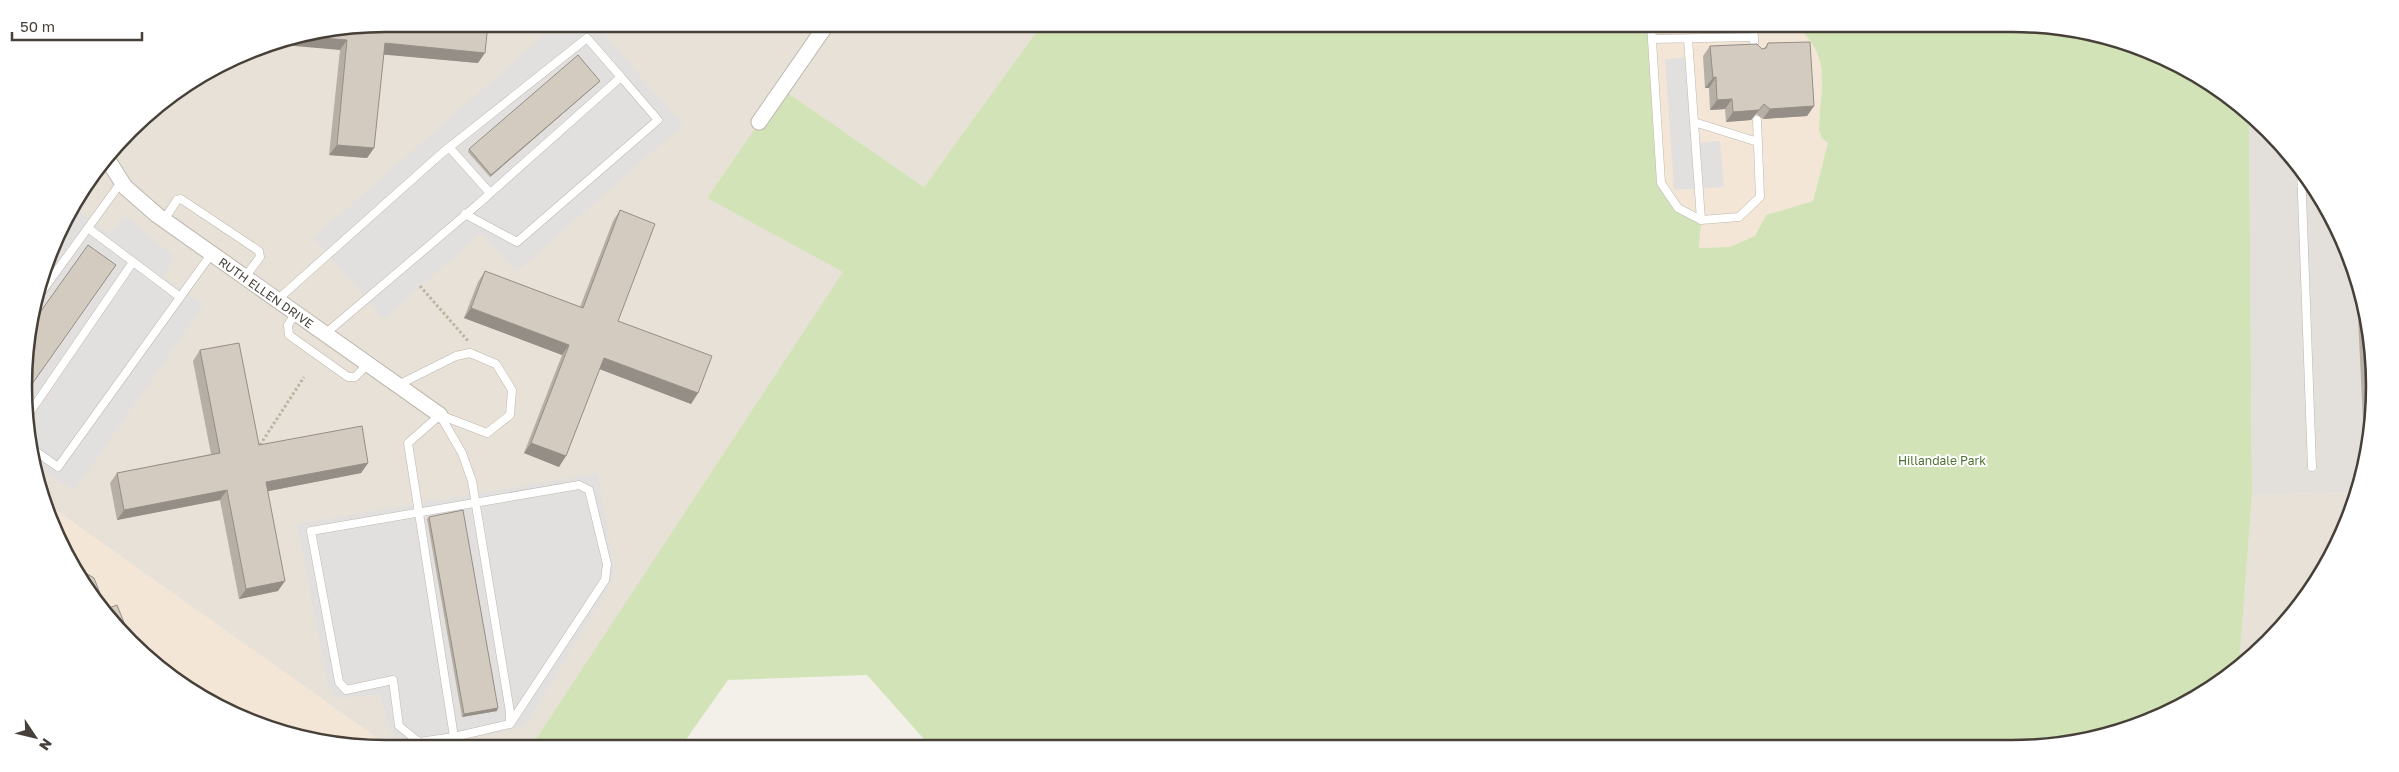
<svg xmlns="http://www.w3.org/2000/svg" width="2399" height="772" viewBox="0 0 2399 772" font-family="'Golos Text',sans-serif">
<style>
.residential{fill:#e7e1d8}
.commercial{fill:#f3e6d7}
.industrial{fill:#e3dfdb}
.green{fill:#d2e3b7}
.parking{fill:#e2e0de}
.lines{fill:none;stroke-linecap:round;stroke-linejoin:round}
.service-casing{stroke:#beb7ad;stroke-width:9}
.minor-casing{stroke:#beb7ad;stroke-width:17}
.path{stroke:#beb2a0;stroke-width:3;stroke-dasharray:2.5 2.5;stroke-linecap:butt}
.service{stroke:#fff;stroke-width:8}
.minor{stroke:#fff;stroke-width:15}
.wall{fill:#b6afa5}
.shaded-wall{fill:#948e86}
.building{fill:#d4cbc0;stroke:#948e86}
.labels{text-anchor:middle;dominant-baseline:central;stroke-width:4;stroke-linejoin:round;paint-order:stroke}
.street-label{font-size:12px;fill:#474039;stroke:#fff}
.park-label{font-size:12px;fill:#4e7331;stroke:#fff}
.rim{fill:none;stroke:#474039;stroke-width:2.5}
</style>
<rect width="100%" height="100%" fill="#f3f0ea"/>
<path class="residential" d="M386 24H1042L924 187 782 89 707 198 844 272 530 748H391L47 504 36 479 25 410 27 339 61 226 99 165 147 114 248 51 316 31Z
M2355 492 2327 567 2252 658 2239 667 2252 495Z"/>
<path class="commercial" d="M1651 24H1860L1813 201 1766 215 1755 236 1730 247 1698 248 1661 183Z
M47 504 391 748 315 741 247 721 185 687 130 642 85 587Z"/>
<path class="industrial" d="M2249 113 2269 130 2314 185 2348 248 2368 316V457L2355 492 2252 495Z"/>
<path class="green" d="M1042 24H1651L1661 183 1678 208 1701 220 1699 248 1730 247 1755 236 1766 215 1813 201 1828 143 1822 138 1819 130C1820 85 1834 57 1794 24H2013L2084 31 2152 51 2214 85 2249 113 2252 495 2239 667 2173 711 2061 745 931 747 867 675 728 680 680 748H530L843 272 707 198 782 89 924 187Z"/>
<path class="parking" d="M557 24H595L683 125 516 272 481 233 384 319 313 238Z
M1690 57 1696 143 1720 141 1724 187 1674 190 1665 59Z
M73 208 109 233 125 216 175 257 163 276 204 305 74 491 33 463 25 410 27 339 61 226Z
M598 473 615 577 525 727 424 748H412L405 746 388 728 380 694 341 698 333 695 328 686 297 524Z"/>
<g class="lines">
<defs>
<path id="service" d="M1651 24 1661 183 1678 208 1701 220 1739 217 1760 197 1757 120
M1753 24 1755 54
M1652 39 1754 37
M1688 39 1701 220
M1694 122 1758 142
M449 147 490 193
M2301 168 2312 467
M465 214 517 242 658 120 621 77
M164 220 177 200 181 199 259 251 260 257 245 277
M88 228 180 297
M40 294 122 181
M277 300 442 153 587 38 621 77 477 205 325 334
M296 313 288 325 289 335 348 377H355L368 364
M398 385 456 356 470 353 496 364 512 390 510 415 487 433 440 415 462 453 472 481 510 712V724L454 737 408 443 440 415
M26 418 133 262
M31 448 58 467 212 253
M454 737 419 742 399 726 393 680 346 690 339 682 311 531 579 485 589 490 607 564 605 580 510 724"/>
<g id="minor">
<path d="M759 122 827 24"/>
<path id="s1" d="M106 157 125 187 157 215 440 415"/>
</g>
</defs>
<use href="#service" class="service-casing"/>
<use href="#minor" class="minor-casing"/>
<path class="path" d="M420 286 469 342
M260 445 304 377"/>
<use href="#service" class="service"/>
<use href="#minor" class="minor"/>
</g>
<path class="wall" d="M316 31 478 63 383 54 374 148 367 158 329 155 340 50Z
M1768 43 1814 106 1807 116 1763 119 1756 114 1751 120 1726 122 1725 109 1710 110 1709 88H1705L1703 56 1710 46 1762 49H1764Z
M600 81 598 83 490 177 468 152 469 149Z
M620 210 618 321 698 393 691 404 599 369 559 467 524 453 562 355 464 318 478 282 485 271 580 307 613 221Z
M2330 214 2341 235H2331Z
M2356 276 2368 316 2375 386 2368 457 2365 463Z
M200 350 259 445 368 463 361 473 268 491 278 591 239 599 220 500 117 520 110 483 117 473 211 454 193 361Z
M429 517 497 711 462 717 427 519Z"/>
<path class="shaded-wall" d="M299 36 347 40 340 50 272 44Z
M385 43 485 53 478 63 377 54Z
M1716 77 1709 88H1705L1713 78Z
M600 81 598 83 490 177 491 175Z
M1732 99 1725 109 1710 110 1717 100Z
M1764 104 1751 120 1726 122 1733 112Z
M1814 106 1807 116 1763 119 1770 109Z
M337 145 374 148 367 158 329 155Z
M2337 227 2341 235H2331Z
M471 308 569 345 562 355 464 318Z
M604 358 698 393 691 404 597 368Z
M531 443 566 456 559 467 524 453Z
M368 463 361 473 259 493 266 482Z
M227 490 220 500 117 520 124 510Z
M285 581 278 591 239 599 246 589Z
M498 708 497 711 462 717 464 714Z"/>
<path class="building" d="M386 24H488L485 53 385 43 374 148 337 145 347 40 299 36 316 31Z
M1810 42 1814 106 1770 109 1764 104 1759 110 1733 112 1732 99 1717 100 1716 77 1713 78 1710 46 1757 44 1762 49 1766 48 1768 43Z
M578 55 600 81 491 175 469 149Z
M620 210 655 224 618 321 712 356 698 393 604 358 566 456 531 443 569 345 471 308 485 271 583 308Z
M88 245 116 265 25 394 27 339 31 325Z
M2365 306 2368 316 2375 386 2371 427Z
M239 343 259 445 362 426 368 463 266 482 285 581 246 589 227 490 124 510 117 473 220 453 200 350Z
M463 510 498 708 464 714 429 517Z
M76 567 94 578 106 609 117 605 133 645 130 642 85 587Z"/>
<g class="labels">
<g class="street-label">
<text stroke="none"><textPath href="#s1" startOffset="212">RUTH ELLEN DRIVE</textPath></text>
</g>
<g class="park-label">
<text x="1942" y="460">Hillandale Park</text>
</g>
</g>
<path d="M0 0H2399V772H0ZM386 32H2012A354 354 0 0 1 2366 386V386A354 354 0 0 1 2012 740H386A354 354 0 0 1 32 386V386A354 354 0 0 1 386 32Z" fill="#fff" fill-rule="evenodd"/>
<path class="rim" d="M386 32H2012A354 354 0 0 1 2366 386V386A354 354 0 0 1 2012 740H386A354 354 0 0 1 32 386V386A354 354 0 0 1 386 32Z"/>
<g transform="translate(35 737) rotate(125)" stroke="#ffffff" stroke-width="4" paint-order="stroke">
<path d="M0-4L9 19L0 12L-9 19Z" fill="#474039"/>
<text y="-8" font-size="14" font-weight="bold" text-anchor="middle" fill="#474039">N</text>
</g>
<path d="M12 32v8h130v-8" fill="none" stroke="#474039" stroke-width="2.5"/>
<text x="20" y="32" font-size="15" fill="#474039" stroke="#ffffff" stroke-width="4" paint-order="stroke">50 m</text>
</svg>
